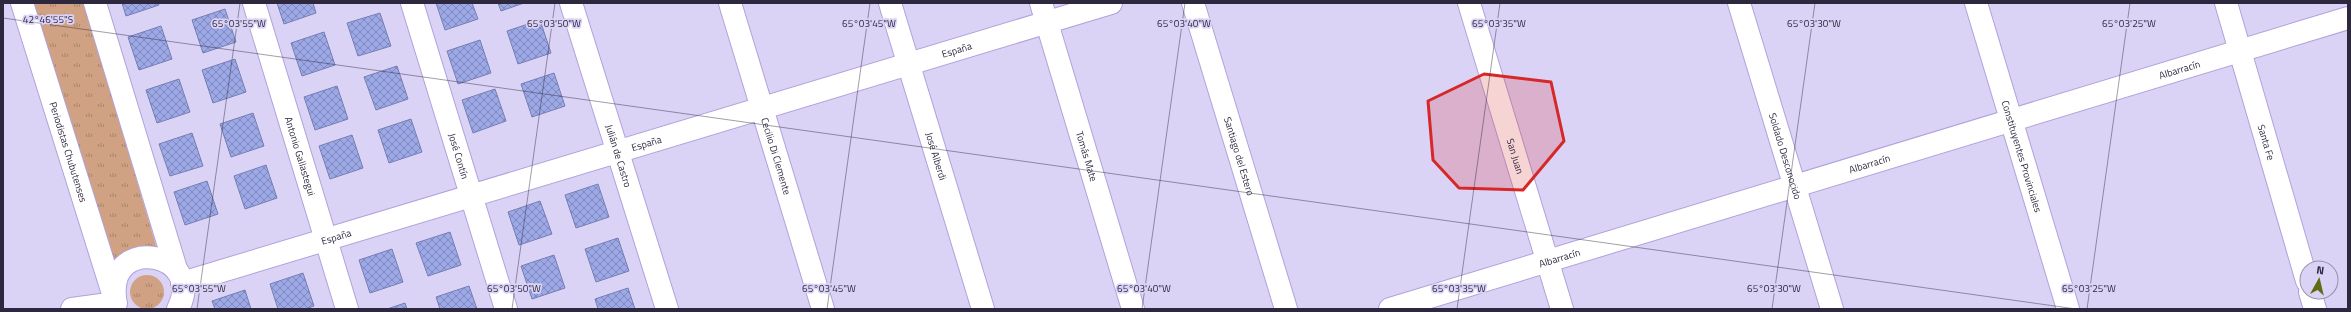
<svg xmlns="http://www.w3.org/2000/svg" width="2351" height="312" viewBox="0 0 2351 312" font-family="'Titillium Web',sans-serif">
<style>
.grass{fill:url(#grass-tufts)}
.building{fill:url(#building-cross-hatch);stroke:#767fb3}
.lines{fill:none;stroke-linecap:round;stroke-linejoin:round}
.minor-casing{stroke:#b1a2da;stroke-width:24}
.tertiary-casing{stroke:#b1a2da;stroke-width:24}
.minor{stroke:#fff;stroke-width:22}
.tertiary{stroke:#fff;stroke-width:22}
.marked{fill:#d62828;fill-opacity:0.2;stroke:#d62828;stroke-width:3;stroke-linejoin:round}
.ticks{fill:none;stroke:#2e283e;stroke-width:1;stroke-opacity:0.45}
.labels{text-anchor:middle;dominant-baseline:central;stroke-width:3.5;stroke-linejoin:round;paint-order:stroke}
.street-label{font-size:10px;fill:#2e283e;stroke:#dbd3f6}
.ticks-label{font-size:10px;text-anchor:middle;fill:#2e283e;stroke:#dbd3f6;stroke-width:3.5;stroke-linejoin:round;paint-order:stroke}
</style>
<defs>
<pattern id="grass-tufts" width="24" height="20" patternUnits="userSpaceOnUse"><rect width="24" height="20" fill="#d0a283"/><path d="M3 7l-1-3M5 7V3M7 7l1-3M15 17l-1-3M17 17v-4M19 17l1-3" fill="none" stroke="#a9846d"/></pattern>
<pattern id="building-cross-hatch" width="8" height="8" patternUnits="userSpaceOnUse"><rect width="8" height="8" fill="#9da8e7"/><path d="M0 0l8 8M0 8l8-8" fill="none" stroke="#8089bd"/></pattern>
</defs>
<rect width="100%" height="100%" fill="#dbd3f6"/>
<path class="grass" d="M34 3H84L157 249 112 264Z
M130 292a17 17 0 1 1 34 0a17 17 0 1 1-34 0Z"/>
<path class="building" d="M122 3H158L159 5 126 16Z
M277 3H313L316 13 284 24Z
M436 3H472L478 19 445 30Z
M498 3H524L501 11Z
M225 9 236 42 203 53 192 20Z
M380 13 391 46 358 56 347 23Z
M540 20 551 53 518 64 507 31Z
M161 26 172 59 139 70 128 37Z
M324 32 335 65 302 76 291 43Z
M480 40 491 73 458 84 447 51Z
M235 59 246 92 213 103 202 70Z
M397 66 408 99 376 110 364 77Z
M554 73 565 106 532 117 521 84Z
M179 79 190 112 157 123 146 90Z
M337 86 348 119 315 130 304 97Z
M495 89 506 121 473 133 462 100Z
M253 113 264 146 231 157 220 124Z
M411 119 422 152 389 163 378 130Z
M192 133 203 166 170 176 159 144Z
M352 135 363 168 330 179 319 146Z
M266 165 277 198 245 209 234 176Z
M207 181 218 214 185 225 174 192Z
M598 184 609 217 576 228 565 195Z
M540 201 552 234 519 245 508 212Z
M450 232 461 265 428 276 416 243Z
M618 238 629 271 596 282 585 249Z
M392 249 403 282 370 293 359 260Z
M554 255 565 288 532 299 521 266Z
M303 273 314 306 305 309H278L270 284Z
M469 286 477 309H440L436 297Z
M628 288 635 309H598L595 299Z
M245 290 251 309H215L212 301Z
M405 303 407 309H387Z"/>
<g class="lines">
<defs>
<g id="minor">
<path id="s1" d="M254 3 347 309"/>
<path id="s2" d="M412 3 506 309"/>
<path id="s3" d="M571 3 667 309"/>
<path id="s4" d="M730 3 823 309"/>
<path id="s5" d="M890 3 983 309"/>
<path id="s6" d="M1041 3 1133 309"/>
<path id="s7" d="M1193 3 1286 309"/>
<path id="s8" d="M1469 3 1562 309"/>
<path id="s9" d="M1739 3 1832 309"/>
<path id="s10" d="M1976 3 2068 309"/>
<path id="s11" d="M2226 3 2307 281"/>
<path id="s12" d="M182 283 1111 3"/>
<path d="M2310 292 2315 309"/>
<path d="M72 309 116 303"/>
<path id="s13" d="M1390 309 2348 18"/>
</g>
<g id="tertiary">
<path id="s14" d="M22 3 115 300"/>
<path d="M95 3 176 269"/>
<path d="M115 297C108 234 207 252 178 309"/>
</g>
</defs>
<use href="#minor" class="minor-casing"/>
<use href="#tertiary" class="tertiary-casing"/>
<use href="#minor" class="minor"/>
<use href="#tertiary" class="tertiary"/>
</g>
<path class="marked" d="M1484 74 1551 82 1564 141 1523 190 1459 188 1433 160 1428 101Z"/>
<path class="ticks" d="M3 18 2076 309M197 309 240 3M512 309 555 3M827 309 870 3M1142 309 1185 3M1457 309 1500 3M1772 309 1815 3M2087 309 2130 3"/>
<g class="labels">
<g class="street-label">
<text stroke="none"><textPath href="#s12" startOffset="809">España</textPath></text>
<text stroke="none"><textPath href="#s13" startOffset="825">Albarracín</textPath></text>
<text stroke="none"><textPath href="#s11" startOffset="145">Santa Fe</textPath></text>
<text stroke="none"><textPath href="#s12" startOffset="485">España</textPath></text>
<text stroke="none"><textPath href="#s14" startOffset="156">Periodistas Chubutenses</textPath></text>
<text stroke="none"><textPath href="#s1" startOffset="160">Antonio Gallastegui</textPath></text>
<text stroke="none"><textPath href="#s2" startOffset="160">José Contín</textPath></text>
<text stroke="none"><textPath href="#s3" startOffset="160">Julián de Castro</textPath></text>
<text stroke="none"><textPath href="#s4" startOffset="160">Cecilio Di Clemente</textPath></text>
<text stroke="none"><textPath href="#s5" startOffset="160">José Alberdi</textPath></text>
<text stroke="none"><textPath href="#s6" startOffset="160">Tomás Mate</textPath></text>
<text stroke="none"><textPath href="#s7" startOffset="160">Santiago del Estero</textPath></text>
<text stroke="none"><textPath href="#s8" startOffset="160">San Juan</textPath></text>
<text stroke="none"><textPath href="#s9" startOffset="160">Soldado Desconocido</textPath></text>
<text stroke="none"><textPath href="#s10" startOffset="160">Constituyentes Provinciales</textPath></text>
<text stroke="none"><textPath href="#s13" startOffset="501">Albarracín</textPath></text>
<text stroke="none"><textPath href="#s12" startOffset="161">España</textPath></text>
<text stroke="none"><textPath href="#s13" startOffset="177">Albarracín</textPath></text>
</g>
</g>
<g class="ticks-label">
<text x="48" y="23">42°46'55"S</text>
<text x="239" y="27">65°03'55"W</text>
<text x="554" y="27">65°03'50"W</text>
<text x="869" y="27">65°03'45"W</text>
<text x="1184" y="27">65°03'40"W</text>
<text x="1499" y="27">65°03'35"W</text>
<text x="1814" y="27">65°03'30"W</text>
<text x="2129" y="27">65°03'25"W</text>
<text x="199" y="292">65°03'55"W</text>
<text x="514" y="292">65°03'50"W</text>
<text x="829" y="292">65°03'45"W</text>
<text x="1144" y="292">65°03'40"W</text>
<text x="1459" y="292">65°03'35"W</text>
<text x="1774" y="292">65°03'30"W</text>
<text x="2089" y="292">65°03'25"W</text>
</g>
<rect width="2351" height="312" fill="none" stroke="#2e283e" stroke-width="8"/>
<g transform="translate(2319 280) rotate(8)"><circle r="19" fill="#dbd3f6" stroke="#968fac"/>
<path d="M0-3L7 15L0 10L-7 15Z" fill="#616b11"/>
<text y="-6" font-size="11" font-weight="bold" text-anchor="middle" fill="#2e283e">N</text>
</g>
</svg>
